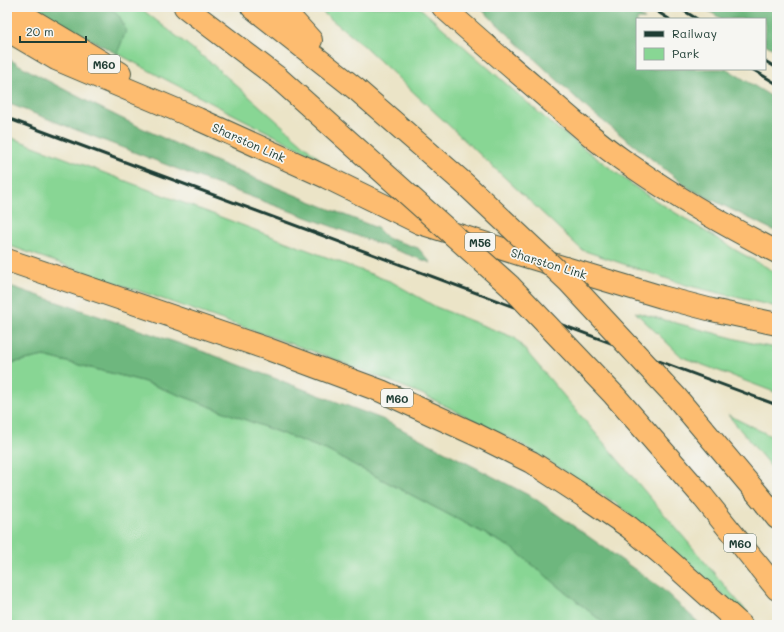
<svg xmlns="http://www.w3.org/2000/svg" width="784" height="632" viewBox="0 0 784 632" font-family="Mali,sans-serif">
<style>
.green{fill:#88d694;stroke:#548a64}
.forest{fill:#6eb77e;stroke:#467a59}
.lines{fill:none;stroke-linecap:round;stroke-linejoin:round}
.highway-casing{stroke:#3e564a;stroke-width:24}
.highway{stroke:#fdbc70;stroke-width:22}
.rail{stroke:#1f3d34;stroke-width:3}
.highway-bridge-casing{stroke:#3e564a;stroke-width:24;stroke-linecap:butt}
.highway-bridge{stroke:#fdbc70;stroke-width:22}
.labels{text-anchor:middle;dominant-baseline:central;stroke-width:3.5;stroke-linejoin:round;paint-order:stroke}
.shield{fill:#f6f6f2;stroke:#60746d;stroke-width:1}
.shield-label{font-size:11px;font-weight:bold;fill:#1f3d34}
.street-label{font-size:12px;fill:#1f3d34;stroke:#f6f6f2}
</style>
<rect width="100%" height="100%" fill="#f6f6f2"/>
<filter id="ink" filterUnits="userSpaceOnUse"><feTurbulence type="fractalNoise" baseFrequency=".025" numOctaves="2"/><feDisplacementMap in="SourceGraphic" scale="8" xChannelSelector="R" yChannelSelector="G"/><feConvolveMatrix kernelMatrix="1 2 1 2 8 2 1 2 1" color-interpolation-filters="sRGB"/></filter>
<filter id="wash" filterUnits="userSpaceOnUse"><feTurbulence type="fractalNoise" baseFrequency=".012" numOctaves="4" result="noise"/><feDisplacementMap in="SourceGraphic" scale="16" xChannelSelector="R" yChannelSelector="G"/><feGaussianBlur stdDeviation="0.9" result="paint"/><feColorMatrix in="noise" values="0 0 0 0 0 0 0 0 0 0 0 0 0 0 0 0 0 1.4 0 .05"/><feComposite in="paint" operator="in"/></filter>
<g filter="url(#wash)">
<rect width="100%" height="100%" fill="#ebe4c7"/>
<path class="green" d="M32 7H139L211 63 320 159 161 77Z
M316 7H419L554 126 642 192 737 251 777 273V307L686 285 582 250 363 45Z
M7 136 392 282 436 307 515 338 758 625H756L693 567 617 504 519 443 422 394 326 356 7 245Z
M635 312 759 345 777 348V393L682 357Z
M44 356 142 381 326 450 512 548 606 625H7V364Z
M728 415 777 439V474Z"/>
<path class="forest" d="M32 7H110L120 17 126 31 117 54Z
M479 7H625L645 19H637V69H727L777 100V232L690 189 589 110Z
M702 7H777V51L765 44V19H722Z
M7 58C125 126 251 178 377 228L387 238 418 248 431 263 211 182 7 103Z
M7 285 213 355 382 419 534 498 661 588 701 625H606L512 548 326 450 142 381 44 356 7 364Z"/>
</g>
<g filter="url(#ink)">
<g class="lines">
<defs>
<path id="highway" d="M10 7 120 73
M185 7 277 77
M252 7 356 89
M281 7 311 40
M443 7C477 38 511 67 546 97 574 121 602 147 633 167 679 199 728 227 777 252
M7 30 56 59 198 119 326 177 420 223 522 255 662 297 712 310 777 324
M7 260 268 349 381 391 479 436 531 462 585 497 629 527 665 557 741 625
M703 497 777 589
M766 504 777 518"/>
</defs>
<use href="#highway" class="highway-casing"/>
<use href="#highway" class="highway"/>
<path class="rail" d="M650 7 669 19
M678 7 697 19
M765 61 777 68
M752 69 777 84
M7 118 777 405"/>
<defs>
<path id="highway-bridge" d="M277 77 510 286 614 395 703 497
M356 89 466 185 569 282 677 398 766 504"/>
</defs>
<use href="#highway-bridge" class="highway-bridge-casing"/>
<use href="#highway-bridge" class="highway-bridge"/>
</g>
</g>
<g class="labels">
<g class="shield">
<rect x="88" y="55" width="32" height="18" rx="3"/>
<rect x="465" y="233" width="30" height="18" rx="3"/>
<rect x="381" y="389" width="32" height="18" rx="3"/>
<rect x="724" y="534" width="32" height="18" rx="3"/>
</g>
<g class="shield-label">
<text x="104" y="64">M60</text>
<text x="480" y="242">M56</text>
<text x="397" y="398">M60</text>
<text x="740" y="543">M60</text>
</g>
<g class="street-label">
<text transform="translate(249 142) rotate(24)">Sharston Link</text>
<text transform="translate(549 263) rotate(17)">Sharston Link</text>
</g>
</g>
<rect width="784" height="632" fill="none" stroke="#f6f6f2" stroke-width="24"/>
<rect x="636" y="18" width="130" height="52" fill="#f6f6f2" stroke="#a0aca6"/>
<rect x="644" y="31" width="20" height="6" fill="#1f3d34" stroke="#a0aca6"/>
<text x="672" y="38" font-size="12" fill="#1f3d34">Railway</text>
<rect x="644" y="48" width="20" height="12" fill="#88d694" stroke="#a0aca6"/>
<text x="672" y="58" font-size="12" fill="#1f3d34">Park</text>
<path d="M20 36v6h66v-6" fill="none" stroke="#1f3d34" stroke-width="2"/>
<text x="26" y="36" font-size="12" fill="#1f3d34" stroke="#f6f6f2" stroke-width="3" paint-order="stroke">20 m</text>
</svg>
